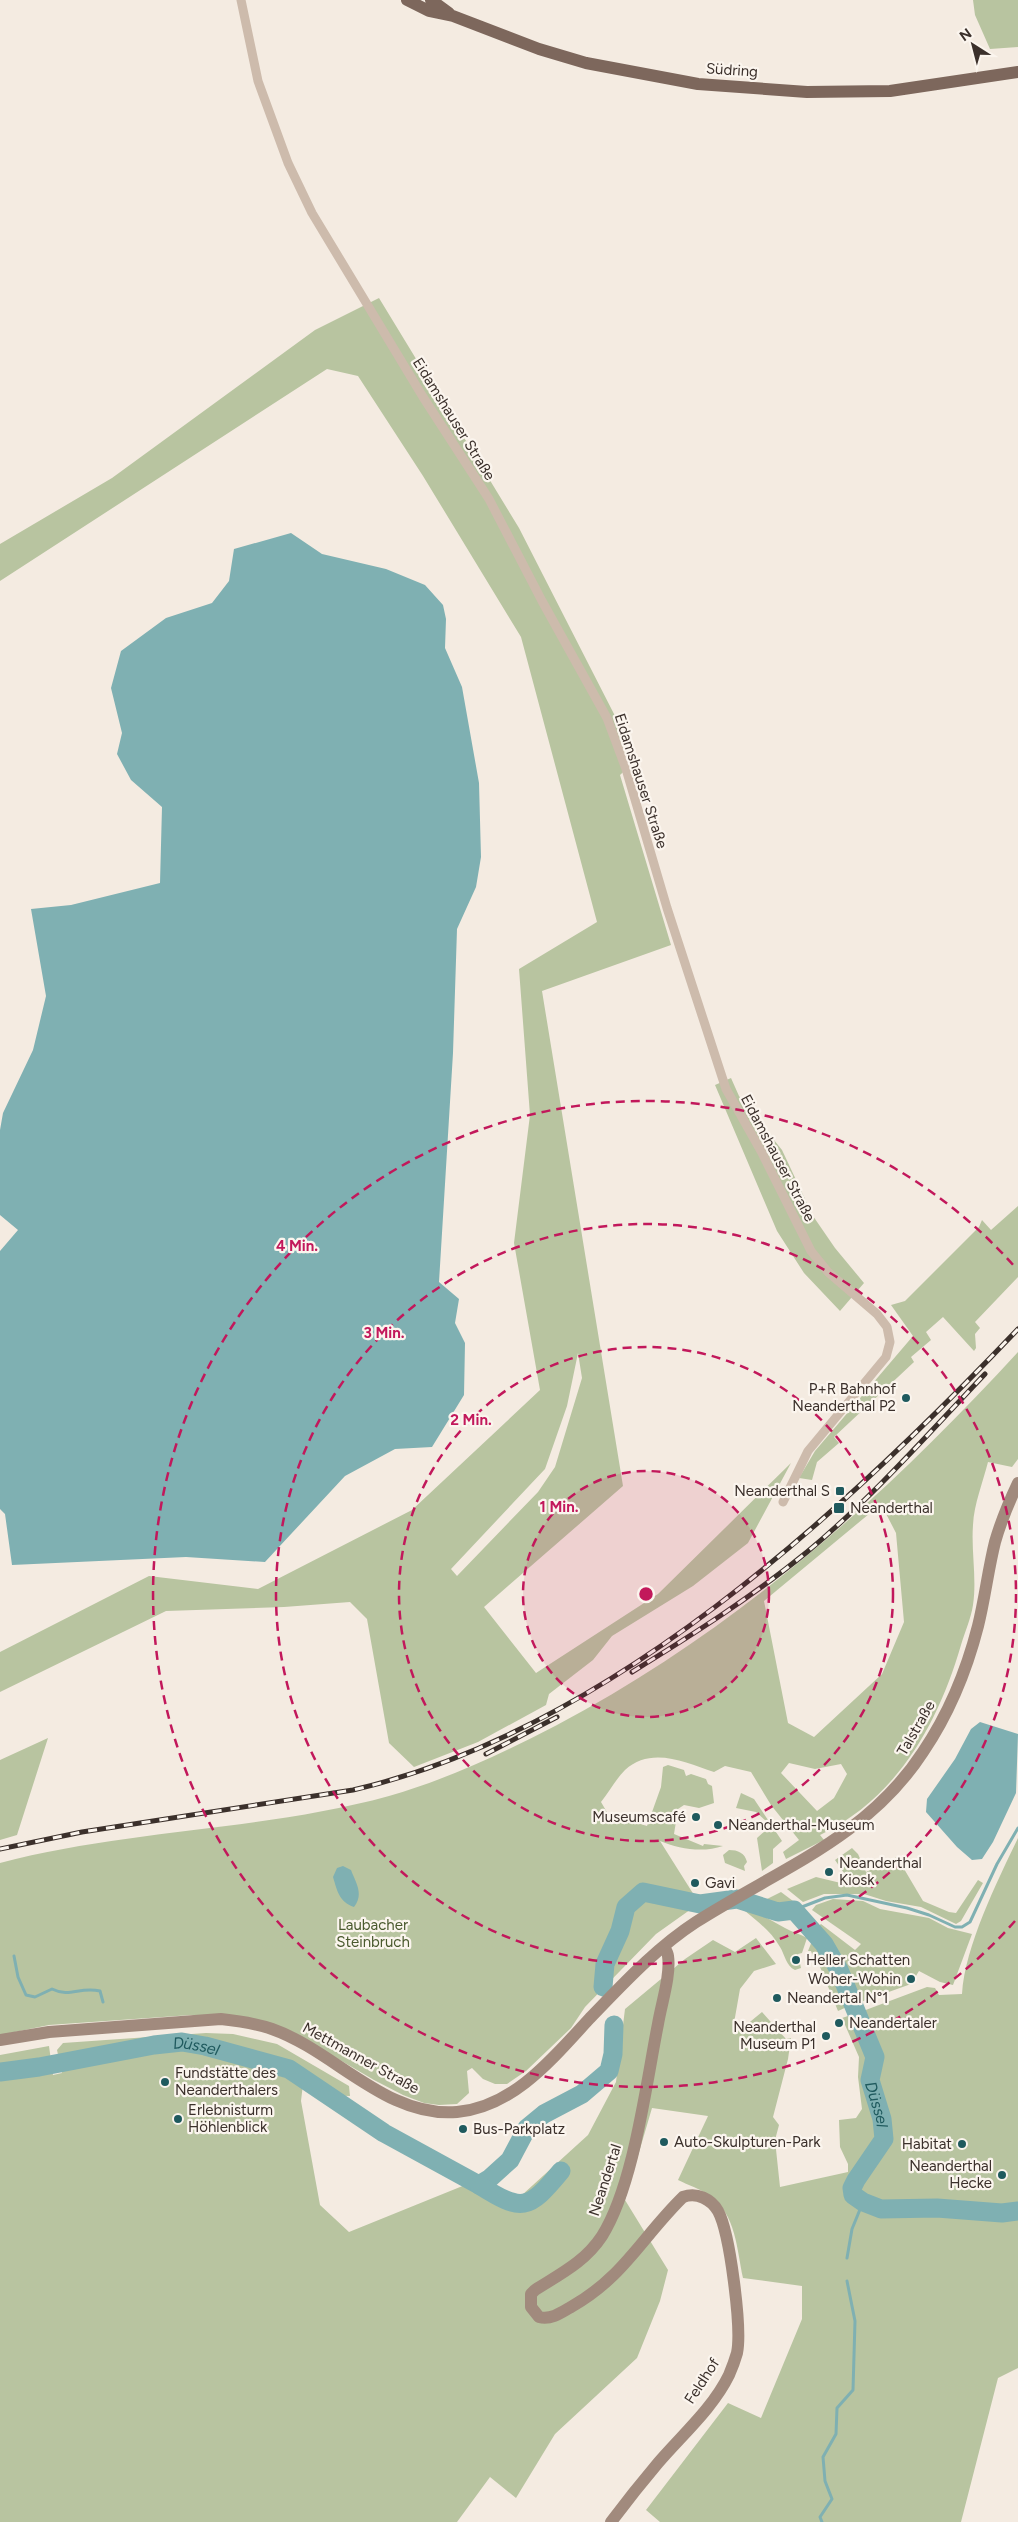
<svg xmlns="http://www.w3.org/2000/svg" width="1018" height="2522" viewBox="0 0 1018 2522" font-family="Figtree,sans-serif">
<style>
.green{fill:#b8c4a0;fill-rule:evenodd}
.water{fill:#7fb0b2}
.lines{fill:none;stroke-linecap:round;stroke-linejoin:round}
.stream{stroke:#7fb0b2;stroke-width:3}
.river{stroke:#7fb0b2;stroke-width:19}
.street{stroke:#cdbbac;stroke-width:9}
.secondary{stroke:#a18a7d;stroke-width:12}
.primary{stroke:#7d675c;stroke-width:12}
.rail-casing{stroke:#3b302b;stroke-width:5}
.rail{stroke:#fbf5ee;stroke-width:3;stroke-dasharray:9;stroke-linecap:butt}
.ring{fill:none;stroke:#c2185b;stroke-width:2.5;stroke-dasharray:9 6}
.poi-dot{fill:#1f5a5e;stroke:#fbf5ee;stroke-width:2}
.labels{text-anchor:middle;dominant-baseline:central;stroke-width:4.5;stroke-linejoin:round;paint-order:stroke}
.street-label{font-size:15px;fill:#3b302b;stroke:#fbf5ee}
.poi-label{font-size:15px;fill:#3b302b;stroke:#fbf5ee;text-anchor:start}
.park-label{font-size:15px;fill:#4a5a2e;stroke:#fbf5ee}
.water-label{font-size:16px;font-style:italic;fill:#1f5a5e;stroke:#fbf5ee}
.centre{fill:#c2185b;stroke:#fbf5ee;stroke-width:2.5}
.ring-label{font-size:15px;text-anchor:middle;font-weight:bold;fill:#c2185b;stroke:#fbf5ee;stroke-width:4.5;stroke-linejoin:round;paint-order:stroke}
</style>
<rect width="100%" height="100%" fill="#f4ebe1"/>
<path class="green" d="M973 0H1018V47L990 49 975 15Z
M379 298 519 528 637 759 620 775 671 945 542 991 623 1486 484 1607 536 1673 658 1594 791 1463 748 1543 693 1586 612 1636 593 1660 549 1694 546 1705 478 1742 414 1767 389 1743 367 1619 350 1602 284 1607 166 1611 0 1692V1652L149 1576 258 1589 412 1510 540 1390 514 1243 530 1115 519 969 597 922 521 637 423 476 358 376 327 369 0 581V544L112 478 315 330ZM578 1353 582 1378 555 1467 538 1492 457 1576 451 1569 545 1469 567 1406Z
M731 1078 739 1096 782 1150 813 1216 835 1248 864 1283 840 1311 804 1273 777 1231 715 1085Z
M1018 1206V1277L975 1322 980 1328 975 1334 976 1348 974 1351 943 1317 926 1332 931 1340 911 1357 914 1362 834 1437 839 1443 817 1462 812 1480 799 1478 815 1451 913 1336 891 1305 905 1301 979 1227 982 1220 991 1230Z
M1018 1352V1459L1012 1467 988 1462C983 1482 974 1504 973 1525 971 1551 977 1579 973 1605 971 1618 965 1632 961 1645 938 1724 897 1798 820 1835L824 1840 786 1859 783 1852 799 1840 771 1805 751 1772 725 1766 714 1772C685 1762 651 1746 625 1770 616 1779 609 1792 601 1802L608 1814 647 1826 661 1787 663 1767 668 1765 684 1770 686 1776 691 1774 706 1779 708 1784 712 1786 714 1803 699 1808 684 1805 678 1809 674 1834 703 1846 704 1844 723 1846C703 1853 679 1849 660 1841L694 1895V1907L656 1934 585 2007 571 2028 526 2071 507 2084H495L483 2079 472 2068 467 2071 469 2093 457 2104 439 2105 424 2103 403 2095 374 2080 299 2036 191 2015 49 2025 0 2035V1863C128 1829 262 1831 389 1796 448 1779 503 1753 557 1725 736 1630 882 1500 1018 1352ZM881 1504 896 1533 904 1622 882 1674 814 1737 788 1723 764 1601ZM789 1763 815 1769 841 1764 847 1774 834 1798 817 1811 781 1773Z
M48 1738 17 1835 0 1840V1760Z
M741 1793 754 1799 782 1841 773 1849V1863L762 1871 757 1838 766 1830V1821L756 1812 736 1808Z
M1018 1838V2368L998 2378 961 2522H660L646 2510 728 2403 761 2418 802 2319V2286L743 2278C737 2250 736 2214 710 2196 701 2189 688 2185 678 2180L708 2116 652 2108 625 2200 668 2270 660 2301 637 2358 555 2434 516 2498 490 2477 457 2522H0V2055L49 2046 53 2075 62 2073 57 2050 63 2043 206 2033 233 2034 277 2044 349 2086 350 2096 321 2095 303 2084 301 2101 320 2205 349 2232 465 2185 511 2205 588 2135 616 2082 625 2009 685 1959 713 1940 735 1952 756 1938 776 1964 754 1971 740 1989 734 2023 745 2026 762 2012 786 2039 791 2038 788 2059 773 2117 779 2125 775 2140 780 2187 848 2172V2164L840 2147 839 2120 856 2118 862 2109 858 2077 859 2057 842 2018 851 2015 857 2026 867 2019 863 2011 927 1987 935 1988 939 1995 962 1994C965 1946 997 1882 1018 1838Z
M852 1848 858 1854 866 1872 897 1857 923 1901 949 1912 956 1913 978 1880 983 1883 961 1921 956 1924 921 1907 886 1901 864 1894H824L803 1902 787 1889 816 1877 849 1885 844 1873 835 1860Z
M729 1850C738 1850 745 1853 747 1862L744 1866 745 1871 725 1863 723 1855Z
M781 1892 797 1904 784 1907 761 1902Z
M833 1899 863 1901 880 1909 929 1918 948 1928 972 1934 953 1985 940 1982 919 1971 911 1984 858 2003C847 1976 837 1949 815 1929L821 1924 855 1950 861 1944 812 1910 816 1905Z
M745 1911C762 1913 770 1920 785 1928 792 1932 800 1934 807 1938L802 1953 798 1954 801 1968 795 1970C786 1966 785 1955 780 1947 771 1931 758 1922 745 1911Z
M812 1941C831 1953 840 1986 849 2006L838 2011 818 1962H815L811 1951H808Z"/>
<path class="water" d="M291 533 322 554 386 569 425 585 443 605 446 619 445 648 462 687 479 783 481 857 476 887 457 929 453 1053 439 1282 459 1299 455 1323 465 1343 464 1395 432 1447 395 1449 345 1476 265 1562 186 1557 12 1565 5 1514 0 1509V1251L18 1230 0 1215V1130L3 1113 33 1050 46 996 31 909 71 905 160 883 162 807 131 780 117 754 122 733 111 688 121 651 166 618 212 603 229 581 234 549Z
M980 1722 1018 1734 1016 1793 993 1842 982 1859 972 1860 957 1847 926 1812 927 1799 955 1759 971 1729Z
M343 1866 351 1870C356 1883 364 1894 354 1907 339 1902 337 1890 333 1877L337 1868Z"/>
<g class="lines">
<path class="stream" d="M794 1910 825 1898 847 1895 907 1908 929 1915 955 1927H962L970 1922 997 1864 1018 1828
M14 1956 18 1977 26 1995 35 1997 52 1989C70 1998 80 1986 100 1991L103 2002
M847 2258 852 2229 863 2202
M822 2522 820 2517 832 2499 825 2481 823 2457 836 2434 837 2408 853 2390 855 2321 847 2281"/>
<g class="river">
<path id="s1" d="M603 1987 605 1964 620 1931 626 1907 643 1892 700 1904 737 1899 778 1912 794 1910 824 1944 839 1970 875 2057 870 2080 882 2119 884 2139 856 2180 852 2188 853 2195 863 2202 881 2209 937 2208 1002 2213 1018 2211"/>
<path id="s2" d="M0 2072 39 2067 154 2045 182 2042 205 2046 289 2069 384 2133 479 2185 489 2179 510 2160 527 2128 544 2114 582 2094 609 2071 613 2054 614 2025"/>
<path d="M479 2185C522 2212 528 2211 561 2171"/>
</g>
<path class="street" d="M241 0 258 81 288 163 312 213 423 397 489 499 542 601 607 718 626 769 667 908 726 1089 761 1151 811 1251 828 1272 877 1314 887 1327 890 1342 886 1357 808 1451 783 1502"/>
<path class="secondary" d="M0 2040 49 2032 221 2019C239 2021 255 2023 272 2029 335 2051 386 2118 457 2112 514 2107 554 2057 590 2018 623 1984 656 1948 696 1922 779 1869 867 1838 923 1752 948 1715 967 1669 978 1626 985 1598 988 1570 995 1542 1001 1521 1009 1502 1018 1483
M611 2522C626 2502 642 2482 658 2463 682 2435 713 2408 729 2375 732 2368 735 2360 737 2353 742 2329 730 2233 718 2211 711 2199 697 2192 683 2197 642 2237 624 2277 571 2307 561 2313 551 2320 539 2317L531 2307V2294L535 2290C560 2274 585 2262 602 2236 634 2185 646 2084 658 2024 661 2005 671 1975 668 1956 668 1953 665 1949 664 1946"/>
<path class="primary" d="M407 0 429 11 453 16 539 49 586 63 698 84 807 92 890 91 1018 72
M431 0 449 13"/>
<defs>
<path id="rail" d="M632 1672C692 1635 752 1597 807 1552 872 1498 928 1434 985 1374
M486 1754 557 1717
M0 1849 82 1832 353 1790C608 1731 841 1515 1018 1329"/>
</defs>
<use href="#rail" class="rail-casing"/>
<use href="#rail" class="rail"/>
</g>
<circle cx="646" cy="1594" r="123" fill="#c2185b" fill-opacity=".12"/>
<g class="ring">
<circle cx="646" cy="1594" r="123"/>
<circle cx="646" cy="1594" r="247"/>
<circle cx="646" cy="1594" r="370"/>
<path d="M1015 1921A493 493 0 1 1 1015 1267"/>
</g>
<g class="poi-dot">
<circle cx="906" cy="1398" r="5"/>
<rect x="835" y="1486" width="10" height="10" rx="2.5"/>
<rect x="833" y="1502" width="12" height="12" rx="2.5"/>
<circle cx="696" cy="1817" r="5"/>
<circle cx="718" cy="1825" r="5"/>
<circle cx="829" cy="1872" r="5"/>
<circle cx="695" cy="1883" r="5"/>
<circle cx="796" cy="1960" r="5"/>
<circle cx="911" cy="1979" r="5"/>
<circle cx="777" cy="1998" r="5"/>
<circle cx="839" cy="2023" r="5"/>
<circle cx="826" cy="2036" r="5"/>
<circle cx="165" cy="2082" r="5"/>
<circle cx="178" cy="2119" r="5"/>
<circle cx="463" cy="2129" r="5"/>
<circle cx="664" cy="2142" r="5"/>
<circle cx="962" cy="2144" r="5"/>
<circle cx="1002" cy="2175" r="5"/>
</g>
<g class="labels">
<g class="street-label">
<text transform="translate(732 70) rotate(4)">Südring</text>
<text transform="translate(454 419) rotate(58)">Eidamshauser Straße</text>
<text transform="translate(641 781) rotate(72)">Eidamshauser Straße</text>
<text transform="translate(778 1158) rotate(62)">Eidamshauser Straße</text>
<text transform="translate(916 1728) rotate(-60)">Talstraße</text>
<text transform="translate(361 2058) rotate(29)">Mettmanner Straße</text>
<text transform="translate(605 2180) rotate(-72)">Neandertal</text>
<text transform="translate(702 2381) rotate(-57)">Feldhof</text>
</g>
<g class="poi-label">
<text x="896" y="1389" text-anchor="end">P+R Bahnhof<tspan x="896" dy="17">Neanderthal P2</tspan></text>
<text x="830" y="1491" text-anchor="end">Neanderthal S</text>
<text x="850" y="1508">Neanderthal</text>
<text x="686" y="1817" text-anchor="end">Museumscafé</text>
<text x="728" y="1825">Neanderthal-Museum</text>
<text x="839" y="1863">Neanderthal<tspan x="839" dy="17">Kiosk</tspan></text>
<text x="705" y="1883">Gavi</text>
<text x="806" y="1960">Heller Schatten</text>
<text x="901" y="1979" text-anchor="end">Woher-Wohin</text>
<text x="787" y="1998">Neandertal N°1</text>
<text x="849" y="2023">Neandertaler</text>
<text x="816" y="2027" text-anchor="end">Neanderthal<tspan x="816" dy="17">Museum P1</tspan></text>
<text x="175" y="2073">Fundstätte des<tspan x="175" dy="17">Neanderthalers</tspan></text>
<text x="188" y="2110">Erlebnisturm<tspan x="188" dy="17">Höhlenblick</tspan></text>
<text x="473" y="2129">Bus-Parkplatz</text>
<text x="674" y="2142">Auto-Skulpturen-Park</text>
<text x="952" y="2144" text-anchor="end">Habitat</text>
<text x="992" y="2166" text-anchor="end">Neanderthal<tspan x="992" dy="17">Hecke</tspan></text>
</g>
<g class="park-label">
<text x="373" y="1925">Laubacher<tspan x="373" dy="17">Steinbruch</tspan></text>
</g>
<g class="water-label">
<text stroke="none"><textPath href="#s2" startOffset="199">Düssel</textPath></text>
<text stroke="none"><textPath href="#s1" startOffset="480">Düssel</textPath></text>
</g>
</g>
<circle cx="646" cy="1594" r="8" class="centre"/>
<g class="ring-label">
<text x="297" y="1251">4 Min.</text>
<text x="384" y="1338">3 Min.</text>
<text x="471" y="1425">2 Min.</text>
<text x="559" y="1512">1 Min.</text>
</g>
<g transform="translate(973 45) rotate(324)" stroke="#fbf5ee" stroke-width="4" paint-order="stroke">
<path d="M0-4L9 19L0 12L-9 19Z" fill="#3b302b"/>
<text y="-8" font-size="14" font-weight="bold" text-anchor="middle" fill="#3b302b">N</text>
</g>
</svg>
